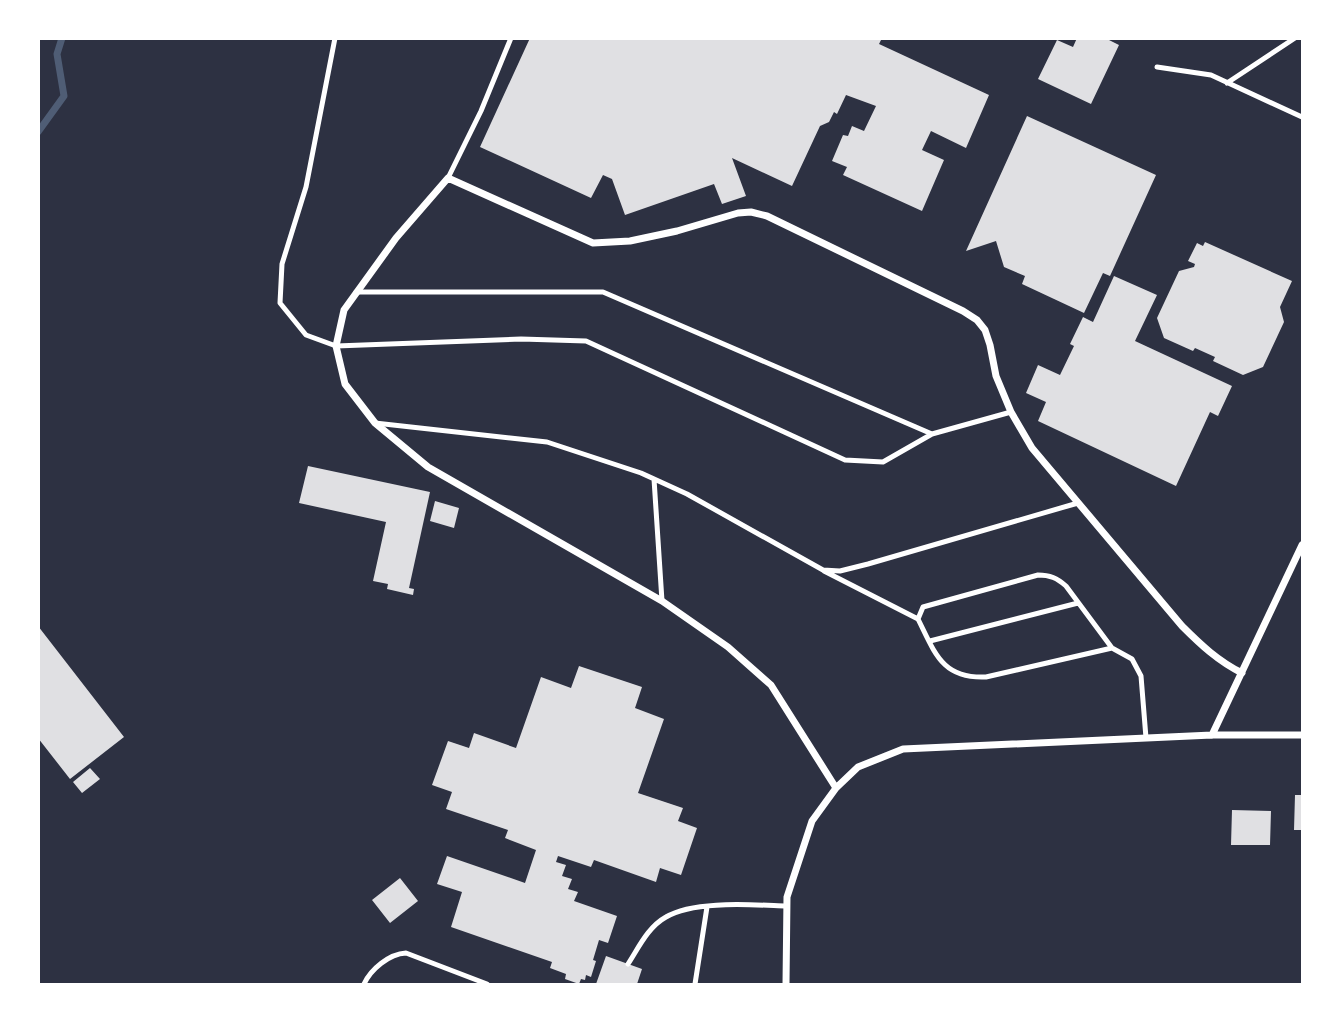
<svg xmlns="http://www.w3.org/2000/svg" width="1341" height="1023" viewBox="0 0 1341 1023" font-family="'Work Sans',sans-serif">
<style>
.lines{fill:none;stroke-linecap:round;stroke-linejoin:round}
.stream{stroke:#4f5d75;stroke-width:7}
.building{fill:#e0e0e3}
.service{stroke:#fff;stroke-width:5}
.minor{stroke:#fff;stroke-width:7}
</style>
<rect width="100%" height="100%" fill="#2d3142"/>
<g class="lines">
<path class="stream" d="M38 132 64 96 57 54 62 38"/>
</g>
<path class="building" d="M530 38H882L879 44 989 95 966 148 931 131 922 150 944 160 922 211 843 175 847 167 832 161 843 135 848 136 852 126 864 131 876 106 846 95 837 114 834 112 829 122 820 126 792 186 732 158 746 196 722 204 714 184 625 215 612 179 603 175 591 198 480 147Z
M1077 38H1105L1119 45 1091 104 1038 79 1057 40 1073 47Z
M1027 116 1156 175 1110 276 1103 273 1084 313 1022 284 1025 276 1004 267 996 241 966 251Z
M1205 242 1292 281 1280 307 1284 322 1263 367 1243 375 1213 361 1215 357 1195 348 1193 351 1164 338 1157 318 1179 271 1194 267 1195 264 1188 261 1197 243 1203 246Z
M1114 276 1157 295 1135 341 1232 386 1218 416 1210 412 1176 486 1038 421 1046 402 1026 393 1038 365 1060 375 1074 346 1070 344 1083 317 1093 322Z
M308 466 430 492 409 588 414 589 413 595 387 589 388 584 373 581 386 522 299 503Z
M435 501 459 508 454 528 430 521Z
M38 626 124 737 70 779 38 738Z
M579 666 642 687 635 708 664 719 638 793 683 808 678 821 697 828 681 875 660 868 656 882 594 860 591 867 558 856 556 862 566 865 562 876 572 879 568 889 578 892 574 901 617 916 608 943 599 940 593 960 596 961 591 977 586 975 585 980 581 979 579 984 565 979 566 974 550 968 552 962 451 927 462 892 437 884 447 856 525 883 536 850 505 838 508 830 446 809 452 792 432 785 448 741 469 748 474 733 516 748 541 677 571 688Z
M90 768 100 779 82 793 73 782Z
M1295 795H1302V830H1294Z
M1232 810 1271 811 1270 845H1231Z
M400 878 418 901 390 923 372 900Z
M606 956 642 969 637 984H596Z"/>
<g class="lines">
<path class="service" d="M335 38 306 187 282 264 280 303 306 335 336 346 521 339 586 341 845 460 883 462 932 434 1011 412
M1157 67 1211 75 1302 117
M1227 83 1295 38
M448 178 481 111 511 38
M356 292H603L932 434
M375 423 547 442 641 473 687 494 823 570 840 571 868 564 1078 503
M654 479 662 601
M824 571 918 619
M930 641 1078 603
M1112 648 986 677C942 679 935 653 918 619L923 607 1038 575C1050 575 1057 578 1066 586L1112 648 1132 659 1141 676 1146 738
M628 964C639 947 648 927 666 917 694 900 754 905 787 906
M364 984C371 969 389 954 406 953L487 984
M695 984 707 907"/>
<path class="minor" d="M1212 735 1302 545
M836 788 771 685 728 647 662 601 428 467 375 423 345 384 336 346 344 310 396 238 448 178 593 243 630 241 677 231 738 213 751 212 767 216 963 311 977 320 985 330 990 345 996 376 1011 412 1032 448 1182 626C1201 645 1218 661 1242 673
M786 984 787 897 812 821 836 788 858 767 903 749 1212 735H1302"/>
</g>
<rect width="1341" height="1023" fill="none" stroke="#ffffff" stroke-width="80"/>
</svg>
